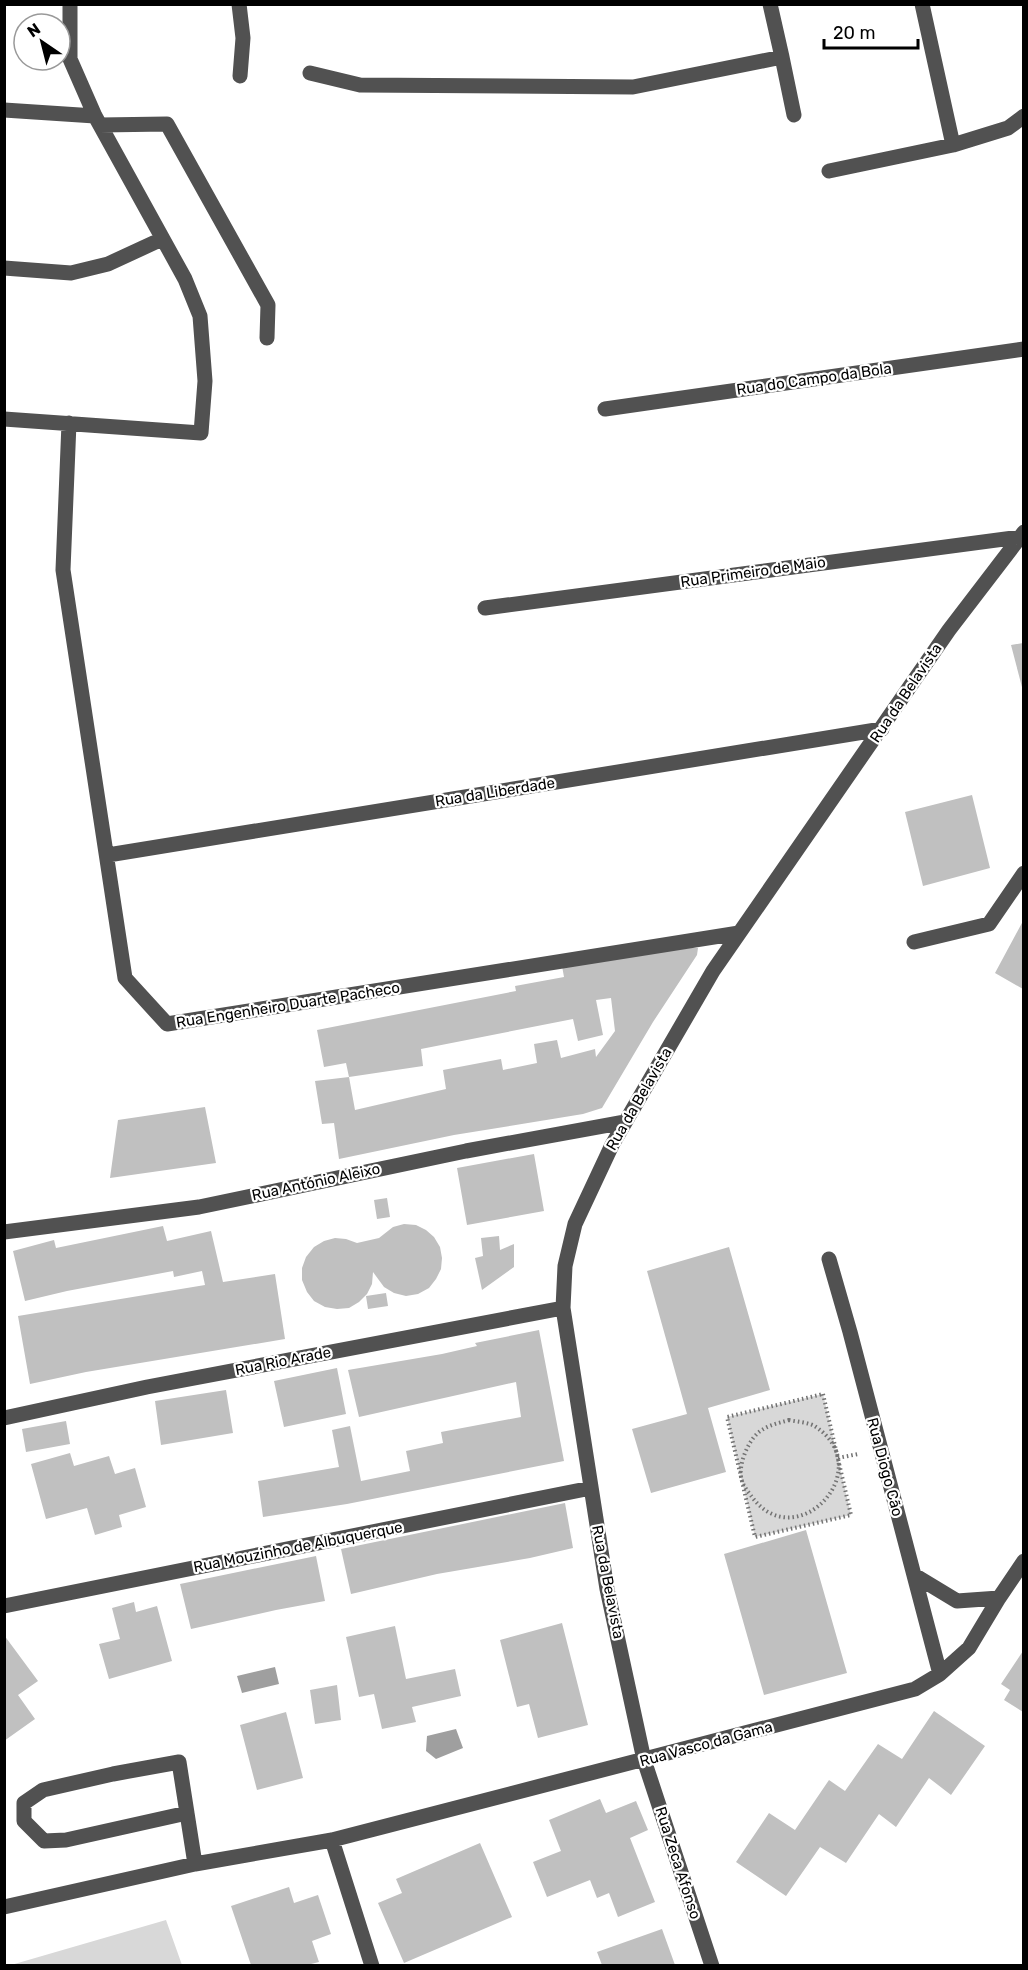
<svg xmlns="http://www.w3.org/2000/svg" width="1028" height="1970" viewBox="0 0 1028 1970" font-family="Rubik,sans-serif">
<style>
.green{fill:#d8d8d8}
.water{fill:#9f9f9f}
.building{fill:#c0c0c0}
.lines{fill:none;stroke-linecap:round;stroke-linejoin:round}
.path{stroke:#737373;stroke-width:4;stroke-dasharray:1.5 3;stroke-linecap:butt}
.minor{stroke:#515151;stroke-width:15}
.labels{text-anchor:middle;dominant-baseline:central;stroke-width:4.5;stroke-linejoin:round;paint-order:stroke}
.street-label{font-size:15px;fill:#000;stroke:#fff}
</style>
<rect width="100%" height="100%" fill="#fff"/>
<path class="green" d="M823 1394 851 1515 755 1537 727 1417Z
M166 1920 182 1965H11Z"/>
<path class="water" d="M275 1667 279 1684 242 1693 237 1676Z
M456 1729 463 1748 436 1759 426 1751 427 1736Z"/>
<path class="building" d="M1023 643V691L1011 645Z
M972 795 990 868 923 886 905 812Z
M1023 921V989L995 973Z
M689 948H698L697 955 653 1022 602 1108 583 1114 454 1135 339 1159 334 1123 322 1124 315 1081 349 1077 355 1110 446 1089 443 1070 501 1059 503 1070 537 1063 534 1044 557 1040 561 1058 595 1049 596 1057 615 1031 611 998 596 1000 603 1035 578 1041 573 1019 421 1049 423 1066 349 1077 346 1063 324 1067 317 1030 516 991 515 986 564 977 562 966Z
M205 1107 216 1163 110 1178 118 1120Z
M534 1154 544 1211 467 1225 457 1168Z
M387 1198 390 1217 377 1219 374 1200Z
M404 1224 416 1225 426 1230 434 1237 440 1247 442 1258 441 1269 436 1279 429 1288 418 1294 406 1296 394 1293 384 1287 373 1272 372 1284 367 1294 359 1302 349 1308 337 1309 325 1307 314 1301 307 1292 302 1280V1268L306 1257 314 1247 324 1241 335 1238 346 1239 357 1243 379 1238 393 1227Z
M163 1226 167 1241 211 1231 223 1282 275 1274 285 1339 86 1372 30 1384 18 1316 205 1285 202 1271 174 1277 173 1271 67 1291 25 1301 13 1251 54 1240 56 1248Z
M499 1236 500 1250 514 1244V1267L482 1290 475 1258 483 1256 481 1238Z
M729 1247 770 1390 708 1408 726 1472 651 1493 632 1429 687 1414 647 1271Z
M386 1293 388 1306 368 1309 366 1296Z
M539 1330 564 1461 347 1504 263 1517 258 1481 339 1467 332 1430 350 1426 361 1481 410 1471 406 1451 443 1443 441 1432 521 1417 516 1382 359 1417 348 1370 442 1354 477 1346 475 1343Z
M337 1368 346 1414 284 1427 274 1381Z
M226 1390 233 1433 161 1445 155 1401Z
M66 1421 70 1444 26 1452 22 1429Z
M70 1453 74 1466 109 1456 115 1474 135 1468 146 1507 119 1515 122 1527 95 1535 87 1508 46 1519 31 1464Z
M565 1503 573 1548 530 1558 437 1574 351 1594 341 1549Z
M806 1530 847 1673 764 1695 724 1554Z
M316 1556 325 1601 276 1610 191 1629 180 1584Z
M134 1602 136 1612 157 1606 172 1661 109 1679 99 1644 120 1639 112 1608Z
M562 1623 588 1725 538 1738 529 1704 517 1707 500 1640Z
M395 1626 406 1679 455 1669 461 1696 412 1707 416 1722 382 1729 374 1694 359 1697 346 1637Z
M4 1635 38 1681 18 1695 35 1719 4 1741Z
M1023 1651V1712L1004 1700 1010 1690 1001 1684Z
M337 1685 341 1720 315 1724 310 1690Z
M934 1711 985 1746 951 1795 929 1778 896 1827 879 1814 846 1863 820 1847 786 1896 736 1862 769 1813 795 1830 829 1780 845 1791 878 1744 902 1759Z
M286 1712 303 1778 257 1790 240 1725Z
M600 1799 606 1813 636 1801 648 1830 630 1838 655 1902 618 1917 609 1893 597 1898 590 1880 547 1897 533 1862 561 1851 549 1820Z
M480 1843 512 1917 404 1963 378 1903 402 1893 396 1879Z
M289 1887 294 1903 318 1895 331 1934 312 1941 319 1962 307 1965H251L231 1906Z
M662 1929 675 1965H602L597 1952Z"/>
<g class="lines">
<path class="path" d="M823 1394 851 1515 755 1537 727 1417Z
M789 1420C797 1422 809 1422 816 1427 879 1470 796 1557 752 1497 748 1492 742 1484 741 1477 739 1463 748 1441 759 1432 768 1425 779 1423 789 1420Z
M838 1458 858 1454"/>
<path class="minor" d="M239 4 243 38 240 76
M922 4 953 145 1008 128 1024 116
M782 57 794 115
M310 73 360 85 633 87 782 57 770 4
M4 110 95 116
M100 125 167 124 268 305 267 338
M829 171 953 145
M4 268 71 273 108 264 162 239
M605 409 1024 349
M4 419 201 433 205 381 200 316 185 279 95 116 70 59V4
M69 423 63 570 125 978 167 1024 739 933
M485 608 1020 537
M108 855 882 729
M914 942 989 924 1024 873
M4 1232 199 1207 466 1151 625 1122
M829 1259 850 1332 940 1674
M4 1418 147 1387 563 1308
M914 1575 957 1601 999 1598
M4 1606 591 1488
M187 1813 66 1840 44 1841 24 1821V1803L43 1790 113 1774 179 1762 195 1864
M332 1840 372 1966
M4 1907 195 1864 332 1840 915 1689 940 1674 969 1648 999 1598 1024 1561
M712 1966 644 1760 607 1589 563 1308 565 1266 575 1224 612 1145 713 971 949 630 1024 532"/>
</g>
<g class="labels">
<g class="street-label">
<text transform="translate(814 379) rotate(-8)">Rua do Campo da Bola</text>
<text transform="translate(753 572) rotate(-8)">Rua Primeiro de Maio</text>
<text transform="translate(906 693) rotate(-56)">Rua da Belavista</text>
<text transform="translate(495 792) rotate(-9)">Rua da Liberdade</text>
<text transform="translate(288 1005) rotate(-9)">Rua Engenheiro Duarte Pacheco</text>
<text transform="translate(639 1099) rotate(-60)">Rua da Belavista</text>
<text transform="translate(316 1182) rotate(-12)">Rua António Aleixo</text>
<text transform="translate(283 1361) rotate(-11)">Rua Rio Arade</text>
<text transform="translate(885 1467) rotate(75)">Rua Diogo Cão</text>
<text transform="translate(298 1547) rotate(-11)">Rua Mouzinho de Albuquerque</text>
<text transform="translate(608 1582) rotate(79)">Rua da Belavista</text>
<text transform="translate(706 1744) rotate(-15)">Rua Vasco da Gama</text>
<text transform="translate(678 1863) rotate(72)">Rua Zeca Afonso</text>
</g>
</g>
<rect width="1028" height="1970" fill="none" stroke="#000000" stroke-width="12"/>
<g transform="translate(42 42) rotate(325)"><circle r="28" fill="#ffffff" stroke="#999999" stroke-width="1.5"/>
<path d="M0-4.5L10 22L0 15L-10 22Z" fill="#000000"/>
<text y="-9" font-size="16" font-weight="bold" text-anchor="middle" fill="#000000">N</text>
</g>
<path d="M824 39v9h94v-9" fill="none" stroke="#000000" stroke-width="3"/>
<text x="833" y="39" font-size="18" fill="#000000" stroke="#ffffff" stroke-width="4.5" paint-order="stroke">20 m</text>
</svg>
